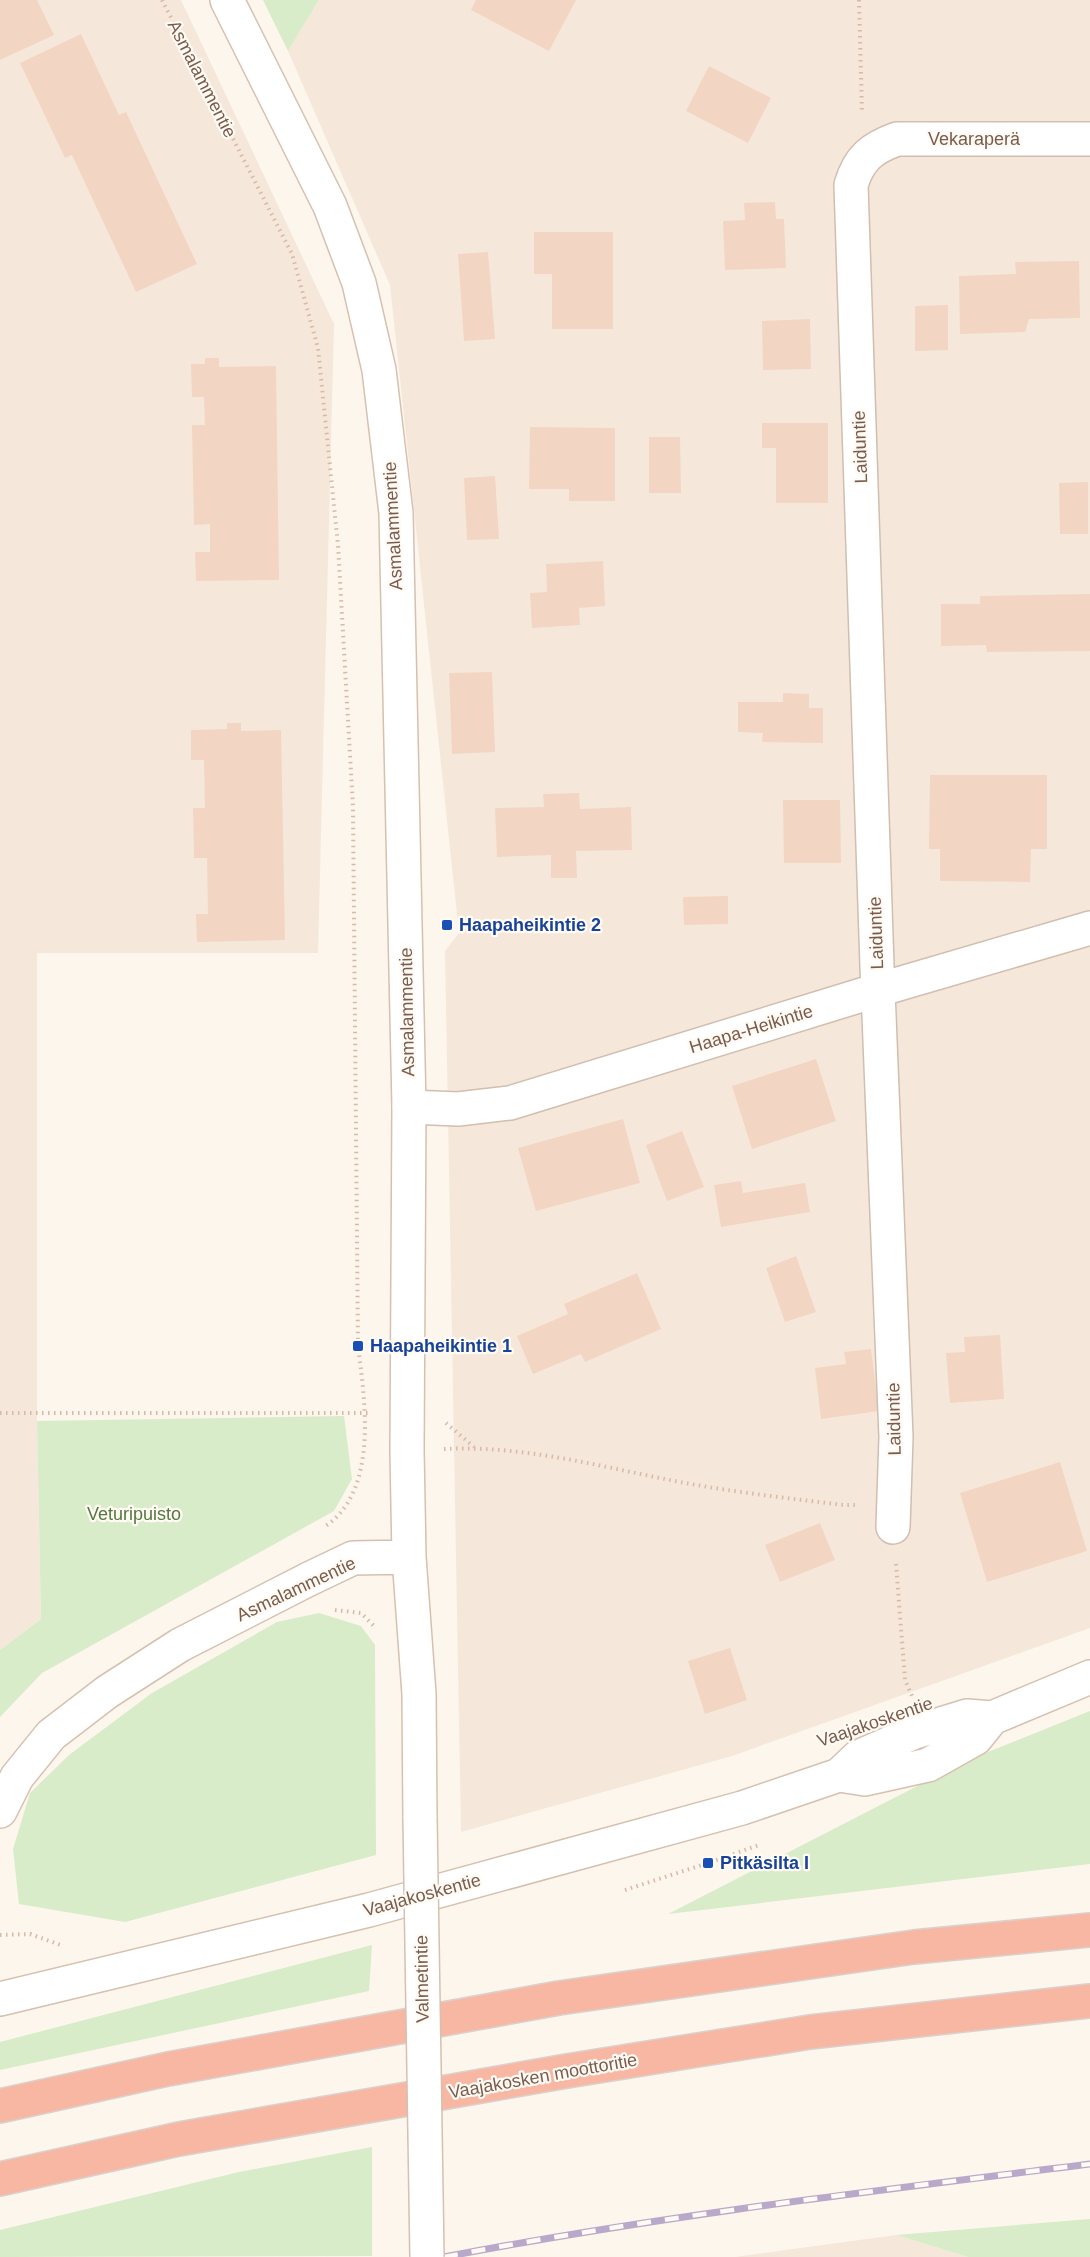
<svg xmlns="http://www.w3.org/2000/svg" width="1090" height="2257" viewBox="0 0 1090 2257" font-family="Helvetica,sans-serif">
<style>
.residential{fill:#f5e8da}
.green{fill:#d8ecc9}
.building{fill:#f3d5c3}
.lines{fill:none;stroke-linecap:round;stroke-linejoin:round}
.street-casing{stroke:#d1beb0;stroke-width:36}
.secondary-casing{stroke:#d6c0b0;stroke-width:36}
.highway-casing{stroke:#dad1cd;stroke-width:36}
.path{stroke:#d9b8a5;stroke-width:4;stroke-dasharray:1.5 4.5;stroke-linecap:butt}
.street{stroke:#fff;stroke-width:33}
.secondary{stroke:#fff;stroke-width:33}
.highway{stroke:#f7b7a3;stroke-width:33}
.rail-casing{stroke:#b9a8c9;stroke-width:7}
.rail{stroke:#fffaf3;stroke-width:4.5;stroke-dasharray:14;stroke-linecap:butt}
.secondary-bridge-casing{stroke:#d6c0b0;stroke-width:36;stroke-linecap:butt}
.secondary-bridge{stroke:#fff;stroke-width:33}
.transit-dot{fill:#1a4fb4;stroke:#fffaf3;stroke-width:2}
.labels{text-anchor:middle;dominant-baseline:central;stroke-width:4.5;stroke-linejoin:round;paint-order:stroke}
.street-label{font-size:18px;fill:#7a5c4d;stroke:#fffaf3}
.transit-label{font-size:18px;font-weight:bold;fill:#164399;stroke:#fffaf3;text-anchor:start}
.park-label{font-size:18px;fill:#537a41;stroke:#fffaf3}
</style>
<rect width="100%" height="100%" fill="#fdf6ec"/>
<path class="residential" d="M0 0H181L334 324 318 953H37V1421L41 1619 0 1650Z
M319 0H1090V1628L732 1756 461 1832 445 951 459 933 390 285 288 51Z
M896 2235 968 2257H735Z"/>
<path class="green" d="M263 0H319L288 51Z
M344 1416 352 1479 334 1511 42 1673 0 1717V1650L41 1619 37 1421Z
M319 1613 361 1626 375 1645 376 1855 125 1922 19 1904 13 1849 30 1793 69 1755 152 1693 277 1622Z
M1090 1711V1864L668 1914 968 1760Z
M372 1945 369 1991 0 2070V2042Z
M372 2147V2256L0 2257V2230L239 2172Z
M1090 2219V2257H968L896 2235Z"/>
<path class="building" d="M0 0H37L54 35 0 60Z
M476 0H576L549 51 471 10Z
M81 34 119 115 126 112 197 264 136 292 72 155 65 158 20 63Z
M709 66 771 98 748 143 686 111Z
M775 202 776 219H784L786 268 725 270 723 221 745 220 744 203Z
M534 232H613V329H552V274H534Z
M488 252 495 339 464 341 458 254Z
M1079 261 1080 318 1029 319 1025 332 960 334 959 276 1016 274 1015 262Z
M948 305V350L915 351V306Z
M810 319 811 369 763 370 762 321Z
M205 358H219V367L276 366 279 580 196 581 195 552H210V524L194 525 192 425H205L204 397H192L191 364H205Z
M762 423H828V503H776V448H762Z
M530 427 615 428V501H569V489H529Z
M649 437H680L681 493H649Z
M495 476 499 539 467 540 464 478Z
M1088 482V534H1060L1059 483Z
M603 561 605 606 579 608 580 625 532 628 530 593 547 592 546 564Z
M1090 594V651L987 652 986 645 941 646V604H980V596Z
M492 672 495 752 452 754 449 673Z
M783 693 809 694V708H823V743L762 742 763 733 738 732V702H783Z
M227 723H241V731L281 730 285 940 197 942 196 914H208L207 858H194L193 808H205L204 760H191V730L227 729Z
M930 775H1047V849H1031L1030 882 940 881V849H929Z
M579 793 580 809 631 807 632 850 576 851 577 878H551V855L497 857 495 808 544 807 543 794Z
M783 800H840L841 863H784Z
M728 896V924L684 925 683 897Z
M816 1059 836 1121 752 1149 732 1086Z
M623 1119 640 1183 536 1211 518 1148Z
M682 1131 704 1187 667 1201 646 1145Z
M741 1181 743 1193 805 1183 810 1212 721 1227 714 1185Z
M796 1256 816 1312 785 1322 766 1268Z
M637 1273 661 1329 585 1362 581 1354 533 1374 517 1336 568 1314 564 1304Z
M1000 1335 1004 1399 950 1403 946 1353 965 1352 964 1337Z
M871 1349 879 1411 821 1419 815 1368 846 1364 844 1352Z
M1060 1462 1087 1551 987 1582 960 1493Z
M820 1523 835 1560 780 1582 765 1545Z
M730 1648 747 1700 705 1714 688 1661Z"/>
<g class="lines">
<defs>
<path id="street" d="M409 1107 458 1109 510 1103 878 990 1090 928
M893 1527 896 1437 877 966 851 185C859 158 872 148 897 139H1090"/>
<path id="secondary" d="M227 0 330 206 359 283 379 370 396 513 409 1107 407 1451 409 1557 419 1694 420 1818
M839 1775 865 1779 928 1765 976 1738 992 1718 1090 1677
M0 1811 17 1777 51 1735 107 1692 180 1645 309 1579 353 1558 409 1557
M0 1999 369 1910 742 1808 839 1775 858 1757 915 1732 967 1716 992 1718"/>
<path id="highway" d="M0 2106 168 2069 559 1998 914 1947 1090 1930
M0 2179 179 2139 567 2071 810 2032 1090 2001"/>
</defs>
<use href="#street" class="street-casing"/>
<use href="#secondary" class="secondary-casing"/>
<use href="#highway" class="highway-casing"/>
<path class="path" d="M162 0 292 254 318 348 338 545 353 807 358 1346C365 1401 379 1492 324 1527
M859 0 862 113
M0 1413H368
M446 1423 474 1447
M444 1449C522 1445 598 1466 675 1481 731 1492 787 1498 843 1505H857
M896 1564 905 1680 912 1696
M335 1610 361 1613 375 1627
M625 1890 708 1863 759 1845
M0 1935 30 1934 61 1945"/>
<use href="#street" class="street"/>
<use href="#secondary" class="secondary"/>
<use href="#highway" class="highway"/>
<defs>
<path id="rail" d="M444 2257C658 2216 874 2191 1090 2164"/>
</defs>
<use href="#rail" class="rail-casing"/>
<use href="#rail" class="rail"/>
<defs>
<path id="secondary-bridge" d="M420 1818 427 2257"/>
</defs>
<use href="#secondary-bridge" class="secondary-bridge-casing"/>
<use href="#secondary-bridge" class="secondary-bridge"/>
</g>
<g class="transit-dot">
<rect x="441" y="919" width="12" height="12" rx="3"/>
<rect x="352" y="1340" width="12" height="12" rx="3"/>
<rect x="702" y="1857" width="12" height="12" rx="3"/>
</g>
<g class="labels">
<g class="street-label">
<text transform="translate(202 79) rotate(63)">Asmalammentie</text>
<text x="974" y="139">Vekaraperä</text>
<text transform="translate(860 447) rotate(-92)">Laiduntie</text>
<text transform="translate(393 526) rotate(-93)">Asmalammentie</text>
<text transform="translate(876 933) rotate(-92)">Laiduntie</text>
<text transform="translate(407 1012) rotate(-91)">Asmalammentie</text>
<text transform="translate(751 1029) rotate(-17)">Haapa-Heikintie</text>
<text transform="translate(894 1419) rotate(-91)">Laiduntie</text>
<text transform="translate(296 1589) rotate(-25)">Asmalammentie</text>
<text transform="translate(875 1722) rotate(-19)">Vaajakoskentie</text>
<text transform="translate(422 1895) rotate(-15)">Vaajakoskentie</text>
<text transform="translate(422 1979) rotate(-91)">Valmetintie</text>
<text transform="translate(543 2076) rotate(-10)">Vaajakosken moottoritie</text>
</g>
<g class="transit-label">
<text x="459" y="925">Haapaheikintie 2</text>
<text x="370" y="1346">Haapaheikintie 1</text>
<text x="720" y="1863">Pitkäsilta I</text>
</g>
<g class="park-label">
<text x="134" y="1514">Veturipuisto</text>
</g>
</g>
</svg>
